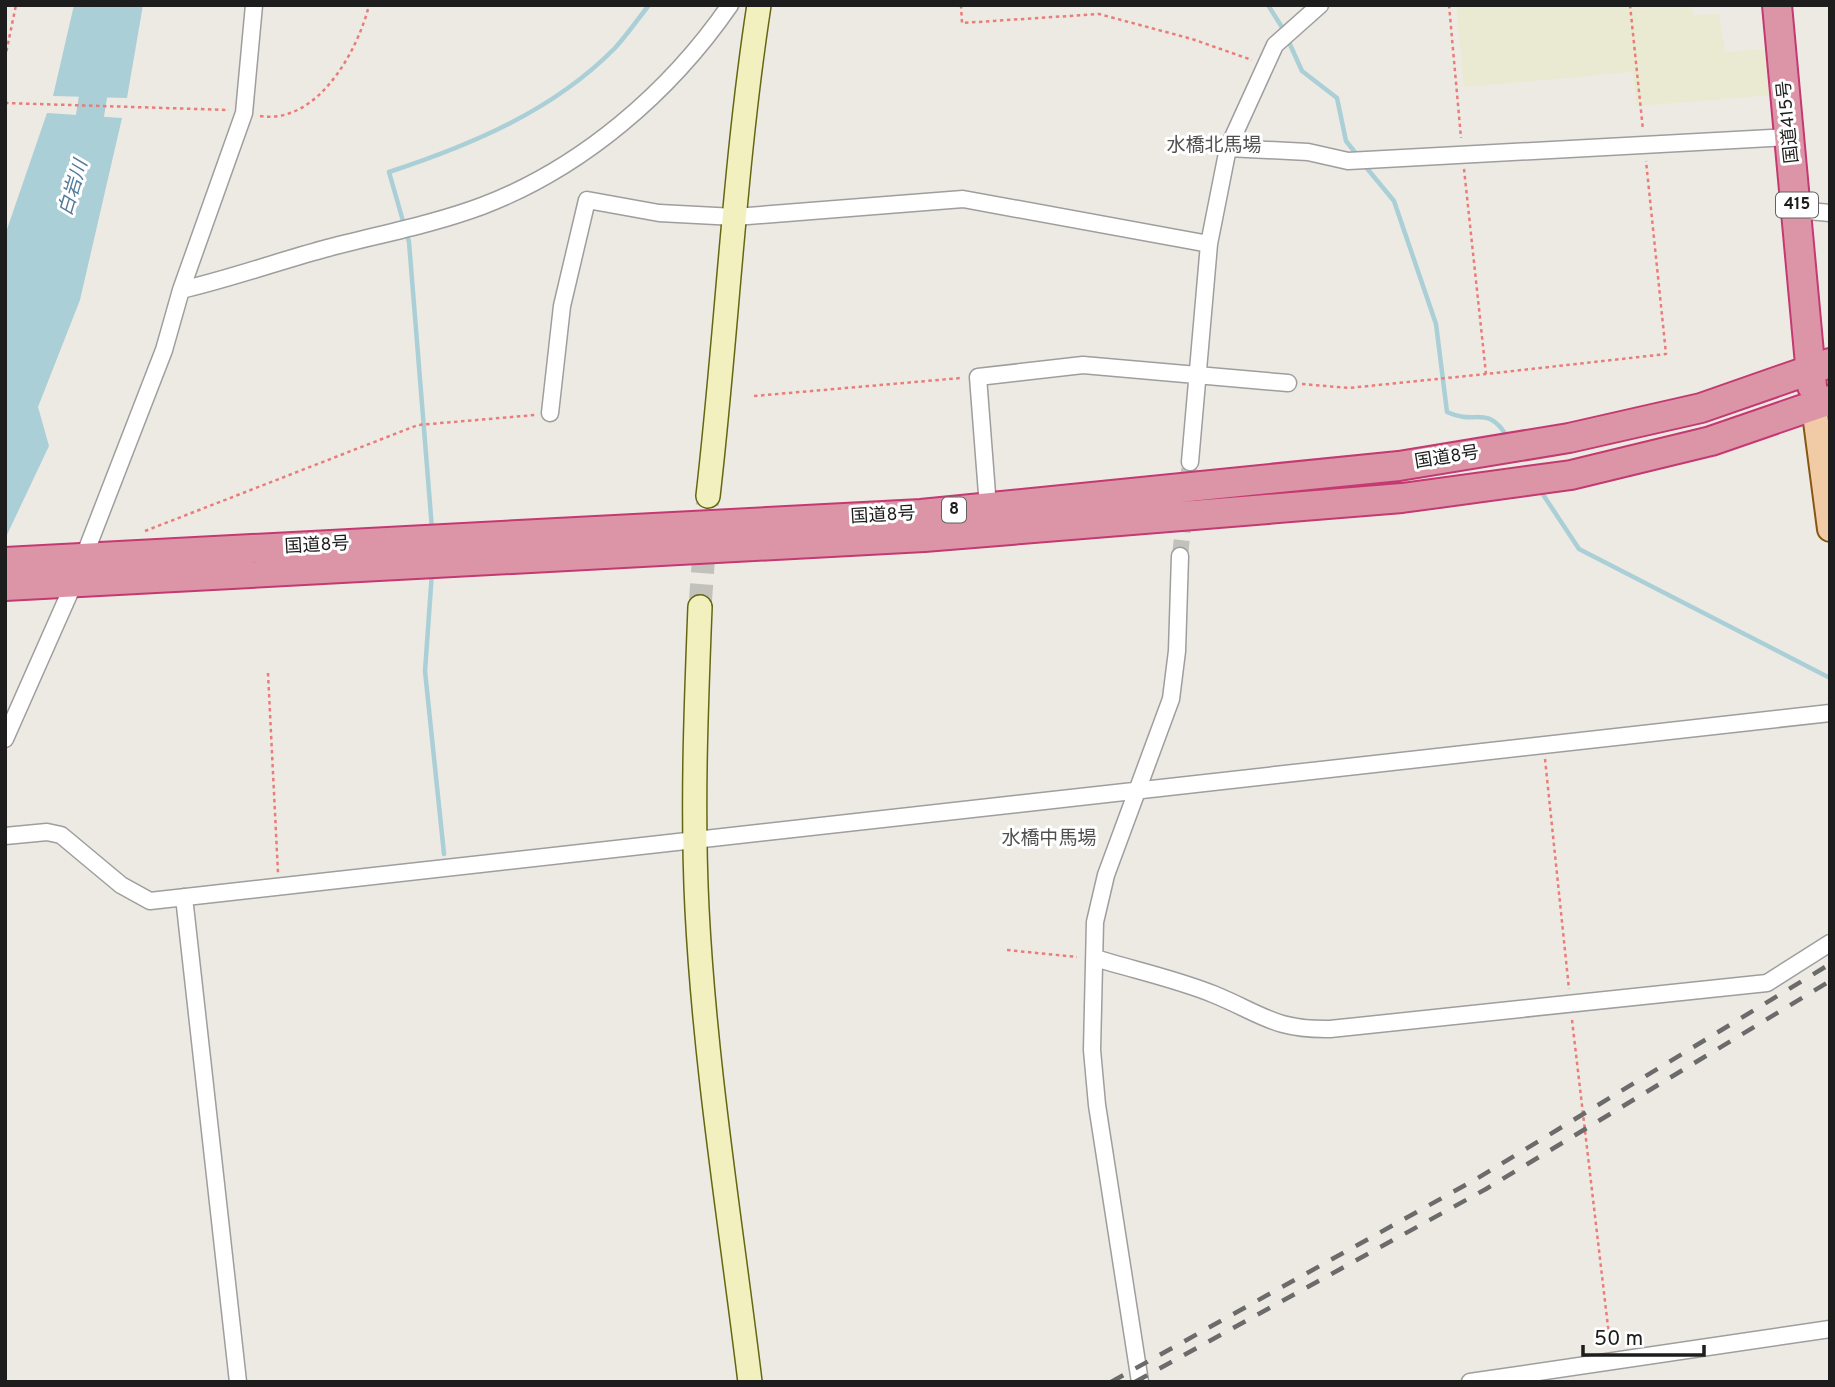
<svg xmlns="http://www.w3.org/2000/svg" width="1835" height="1387" viewBox="0 0 1835 1387" font-family="Overpass,'Noto Sans JP',sans-serif">
<style>
.farmland{fill:#eaead2}
.water{fill:#aacfd6}
.lines{fill:none;stroke-linecap:round;stroke-linejoin:round}
.stream{stroke:#aacfd6;stroke-width:4.5}
.river{stroke:#aacfd6;stroke-width:28}
.street-tunnel{stroke:#c3c1bc;stroke-width:16;stroke-dasharray:16 8;stroke-linecap:butt}
.secondary-tunnel{stroke:#c3c1bc;stroke-width:23;stroke-dasharray:23 11;stroke-linecap:butt}
.street-casing{stroke:#9e9e9e;stroke-width:19}
.secondary-casing{stroke:#646712;stroke-width:26}
.primary-casing{stroke:#855712;stroke-width:28}
.highway-casing{stroke:#c43972;stroke-width:32}
.path{stroke:#e97d7a;stroke-width:2.5;stroke-dasharray:3.5 3.5;stroke-linecap:butt}
.street{stroke:#fff;stroke-width:16}
.secondary{stroke:#f2f0be;stroke-width:23}
.primary{stroke:#f0cba6;stroke-width:24}
.highway{stroke:#dc95a7;stroke-width:28}
.rail{stroke:#6b6b6b;stroke-width:4.5;stroke-dasharray:14 14;stroke-linecap:butt}
.labels{text-anchor:middle;dominant-baseline:central;stroke-width:6;stroke-linejoin:round;paint-order:stroke}
.shield{fill:#fff;stroke:#616161;stroke-width:2}
.shield-label{font-size:16px;font-weight:bold;fill:#1d1d1d}
.street-label{font-size:18px;fill:#1d1d1d;stroke:#fff}
.neighbourhood-label{font-size:19px;fill:#505050;stroke:#fff}
.water-label{font-size:19px;font-style:italic;fill:#527b9a;stroke:#fff}
</style>
<rect width="100%" height="100%" fill="#edeae4"/>
<path class="farmland" d="M1456 5H1692L1693 15 1719 14 1725 52 1766 49 1773 95 1636 106 1633 72 1464 87Z"/>
<path class="water" d="M74 5H143L127 98 53 96Z
M47 113 122 118 80 300 38 407 49 446 5 539V235Z"/>
<g class="lines">
<path class="stream" d="M1268 5 1285 32
M1288 40 1302 71 1337 98 1346 141 1358 156
M1365 166 1394 201 1436 324 1447 412C1477 426 1487 403 1508 438
M1540 490 1579 549 1830 678
M432 529 409 242 389 172C471 145 553 111 615 48 627 35 638 19 649 5
M432 572 425 671 444 854"/>
<path class="river" d="M84 152 108 5"/>
<path class="street-tunnel" d="M1180 556 1190 462"/>
<path class="secondary-tunnel" d="M700 607 708 496"/>
<defs>
<path id="street" d="M1228 148 1308 152 1348 161 1791 137
M1798 210 1830 213
M181 290C229 279 276 262 324 249 376 235 431 225 482 206 582 168 670 92 730 5
M550 413 562 306 587 200 659 213 735 217 963 199 1209 244
M1190 462 1209 244 1228 148 1275 45 1320 5
M988 507 978 377 1083 365 1288 383
M83 559 164 350 181 290 244 113 254 5
M5 739 74 583
M5 836 47 832 61 835 121 885 150 901 1830 713
M184 897 238 1382
M1095 958C1134 970 1176 979 1213 994 1262 1014 1274 1030 1330 1029L1767 983 1830 943
M1140 1382 1097 1105 1092 1050 1095 922 1106 875 1171 699 1177 651 1180 556
M1470 1382 1830 1329"/>
<path id="secondary" d="M708 496C727 332 734 168 759 5
M700 607C696 708 692 808 697 909 705 1067 731 1225 750 1382"/>
<path id="primary" d="M1814 406 1830 529"/>
<path id="highway" d="M1777 5 1812 386
M5 562 921 514 1399 466 1569 438 1701 408 1830 363
M5 586 924 537 1402 498 1571 475 1711 441 1830 400"/>
</defs>
<use href="#street" class="street-casing"/>
<use href="#secondary" class="secondary-casing"/>
<use href="#primary" class="primary-casing"/>
<use href="#highway" class="highway-casing"/>
<path class="path" d="M961 5 962 23 1099 14 1192 39 1252 60
M1449 5 1461 138
M1630 5 1643 130
M5 58 16 5
M5 103 229 110
M260 116C317 125 358 51 369 5
M1464 169 1486 374 1666 354 1646 161
M1302 384 1349 388 1486 374
M754 396 961 378
M145 531 418 425 535 415
M268 673 278 873
M1545 759 1569 989
M1007 950 1077 957
M1572 1020 1610 1344"/>
<use href="#street" class="street"/>
<use href="#secondary" class="secondary"/>
<use href="#primary" class="primary"/>
<use href="#highway" class="highway"/>
<path class="rail" d="M1111 1382 1478 1178 1830 964
M1135 1382 1486 1189 1830 981"/>
</g>
<g class="labels">
<g class="shield">
<rect x="1776" y="192.5" width="42" height="25" rx="5"/>
<rect x="942" y="497.5" width="24" height="25" rx="5"/>
</g>
<g class="shield-label">
<text x="1797" y="205">415</text>
<text x="954" y="510">8</text>
</g>
<g class="street-label">
<text transform="translate(1789 122) rotate(-96)">国道415号</text>
<text transform="translate(1447 458) rotate(-9)">国道8号</text>
<text transform="translate(883 516) rotate(-3)">国道8号</text>
<text transform="translate(317 546) rotate(-3)">国道8号</text>
</g>
<g class="neighbourhood-label">
<text x="1214" y="146">水橋北馬場</text>
<text x="1049" y="839">水橋中馬場</text>
</g>
<g class="water-label">
<text transform="translate(74 188) rotate(-73)">白岩川</text>
</g>
</g>
<rect width="1835" height="1387" fill="none" stroke="#1d1d1d" stroke-width="14"/>
<path d="M1583 1345v10h121v-10" fill="none" stroke="#1d1d1d" stroke-width="3.5"/>
<text x="1594" y="1345" font-size="21" fill="#1d1d1d" stroke="#ffffff" stroke-width="5" paint-order="stroke">50 m</text>
</svg>
